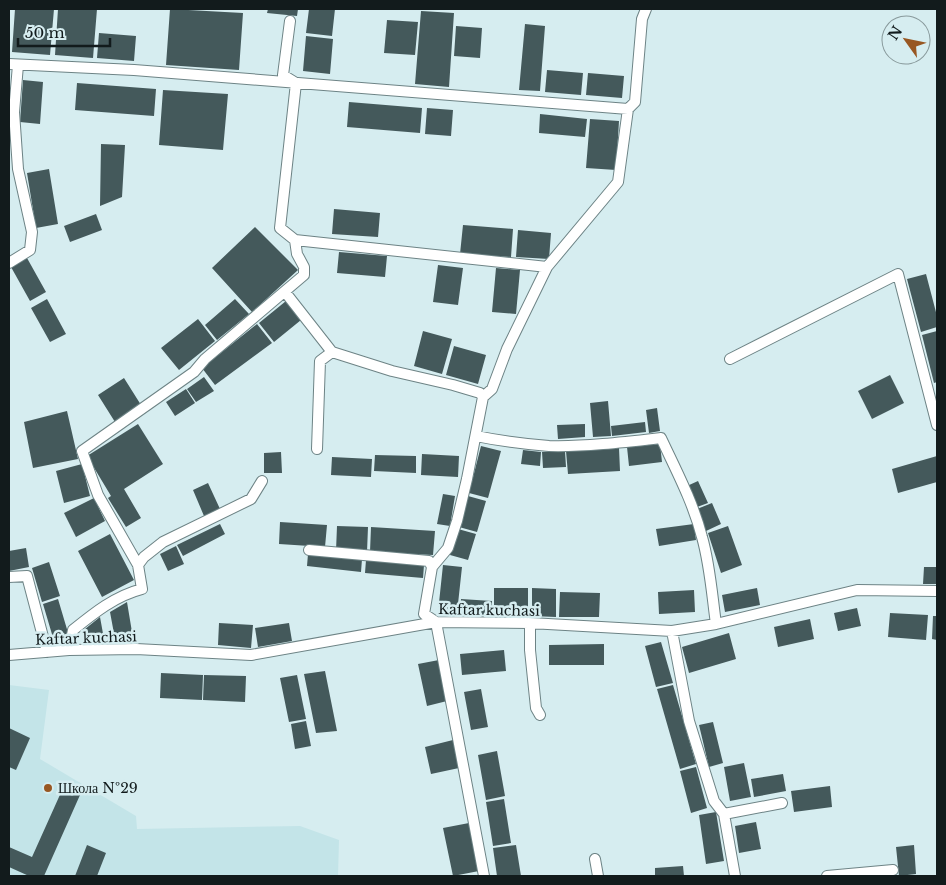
<svg xmlns="http://www.w3.org/2000/svg" width="946" height="885" viewBox="0 0 946 885" font-family="'Libre Baskerville',serif">
<style>
.built{fill:#c3e4e8}
.building{fill:#44595b}
.lines{fill:none;stroke-linecap:round;stroke-linejoin:round}
.minor-casing{stroke:#6d8385;stroke-width:12}
.minor{stroke:#fff;stroke-width:10}
.poi-dot{fill:#985722;stroke:#d6edf0;stroke-width:2}
.labels{text-anchor:middle;dominant-baseline:central;stroke-width:5;stroke-linejoin:round;paint-order:stroke}
.street-label{font-size:14px;fill:#121b1c;stroke:#d6edf0}
.poi-label{font-size:14px;fill:#121b1c;stroke:#d6edf0;text-anchor:start}
</style>
<rect width="100%" height="100%" fill="#d6edf0"/>
<path class="built" d="M9 685 49 690 40 759 136 816 137 829 300 826 339 840 338 876H9Z"/>
<path class="building" d="M15 9H54L50 55 12 52Z
M58 9H97L93 58 55 55Z
M170 9 243 13 239 70 166 65Z
M268 9H298L297 16 267 13Z
M309 9H335L332 36 306 33Z
M421 11 454 13 449 87 415 84Z
M387 20 418 22 415 55 384 53Z
M525 24 545 26 540 91 519 90Z
M456 26 482 28 480 58 454 56Z
M99 33 136 36 134 61 97 58Z
M306 36 333 39 330 74 303 71Z
M547 70 583 73 581 95 545 92Z
M588 73 624 76 622 98 586 95Z
M23 80 43 82 40 124 20 122Z
M77 83 156 89 154 116 75 110Z
M163 90 228 94 223 150 159 145Z
M349 102 422 108 420 133 347 127Z
M427 108 453 110 451 136 425 134Z
M540 114 587 119 585 137 539 133Z
M590 119 619 121 616 170 586 168Z
M101 144 125 145 122 197 100 206Z
M49 169 58 224 36 228 27 173Z
M334 209 380 213 378 237 332 234Z
M96 214 102 230 70 242 64 226Z
M463 225 513 229 511 257 460 254Z
M255 227 298 270 252 312 212 268Z
M518 230 551 233 549 259 516 257Z
M339 252 387 256 385 277 337 273Z
M27 258 46 292 30 301 11 267Z
M438 265 463 268 458 305 433 302Z
M496 268 520 270 516 314 492 312Z
M926 274 937 316V327L921 332 907 279Z
M47 299 66 334 50 342 31 308Z
M235 299 249 314 217 340 205 325Z
M286 301 301 320 274 342 259 323Z
M198 319 215 341 179 370 161 348Z
M257 324 272 343 215 385 202 368Z
M423 331 452 339 442 374 414 366Z
M937 331V382L934 383 922 335Z
M454 346 486 355 478 384 446 375Z
M890 375 904 403 872 419 858 391Z
M204 377 214 391 196 402 187 389Z
M124 378 141 405 115 422 98 395Z
M186 389 195 403 175 416 166 402Z
M608 401 611 436 593 437 590 403Z
M657 408 660 431 649 433 646 410Z
M67 411 78 459 33 468 24 422Z
M645 422 646 432 612 436 611 426Z
M138 424 163 464 124 489 141 518 126 527 108 498 111 496 87 456Z
M585 424V437L558 439 557 425Z
M660 444 662 462 629 466 627 447Z
M481 446 501 451 488 498 469 493Z
M619 448 620 471 568 474 566 451Z
M523 450 541 452 540 466 521 464Z
M565 451 566 467 543 468 542 452Z
M281 452 282 473H264V453Z
M422 454 459 456 458 477 421 475Z
M375 455 416 456V473L374 471Z
M937 456V482L898 493 892 469Z
M332 457 372 459 371 477 331 475Z
M82 464 90 496 64 503 56 471Z
M698 481 708 503 697 507 687 486Z
M208 483 220 509 204 516 193 490Z
M443 494 455 496 450 526 437 524Z
M468 496 486 501 477 532 459 527Z
M94 498 105 521 76 537 64 513Z
M712 503 721 524 706 531 697 509Z
M280 522 327 525 325 547 279 544Z
M220 524 225 534 183 556 177 545Z
M694 524 696 540 659 546 656 529Z
M337 526 368 527 367 552 336 551Z
M728 526 742 565 721 573 708 533Z
M371 527 435 531 433 555 370 552Z
M458 529 476 534 468 560 450 555Z
M110 534 134 580 102 597 78 551Z
M176 546 184 564 168 571 160 554Z
M26 548 29 567 9 571V551Z
M308 554 362 559 361 572 307 566Z
M366 560 424 565 423 578 365 573Z
M49 562 60 596 42 602 32 568Z
M443 565 462 567 457 613 438 612Z
M924 567H937V584H923Z
M494 588H528V616H494Z
M532 588 556 589V617L532 616Z
M757 588 760 605 725 612 722 595Z
M694 590 695 612 659 614 658 592Z
M560 592 600 593 599 617H559Z
M58 599 69 636 54 641 43 604Z
M461 599 492 601 491 615 460 614Z
M127 602 133 638 115 639 110 612Z
M857 608 861 626 838 631 834 613Z
M890 613 928 615 926 640 888 637Z
M933 616H937V640L932 639Z
M100 617 104 639 85 640V629Z
M810 619 814 639 778 647 774 627Z
M219 623 253 625 251 648 218 645Z
M289 623 292 641 258 647 255 628Z
M729 633 736 659 689 673 682 647Z
M661 642 673 683 656 687 645 646Z
M604 644V665H549V645Z
M504 650 506 671 462 675 460 654Z
M439 660 447 701 427 706 418 664Z
M325 671 337 731 316 733 304 674Z
M161 673 203 675 202 700 160 698Z
M204 675 246 676 245 702 203 700Z
M297 675 306 719 289 722 280 678Z
M673 685 696 764 680 769 657 689Z
M481 689 488 727 471 730 464 692Z
M306 721 311 746 295 749 291 724Z
M713 722 723 763 709 767 699 725Z
M9 728 30 738 16 770 9 767Z
M453 740 459 768 431 774 425 747Z
M497 751 505 796 486 800 478 755Z
M744 763 751 797 730 801 724 767Z
M696 767 707 808 691 813 680 771Z
M783 774 786 791 754 797 751 779Z
M830 786 832 807 794 812 791 791Z
M63 788 80 795 44 876H29L9 867V847L32 857Z
M504 799 511 843 493 846 486 802Z
M716 812 724 861 706 864 699 815Z
M756 822 761 849 739 853 735 826Z
M469 823 479 871 453 876 443 828Z
M87 845 106 853 97 876H75Z
M516 845 521 876H497L493 848Z
M914 845 916 874 899 876 896 847Z
M683 866 684 876H655V868Z"/>
<g class="lines">
<defs>
<path id="minor" d="M290 21 283 75 296 83 280 228 295 240
M9 64 134 70 628 109 618 182 547 267
M628 109 635 102 642 19 646 9
M9 263 30 250 32 232 18 169 14 112 18 65
M285 292 332 352 392 371 453 385 480 393 483 397 467 479 457 521 448 548 432 567 424 614 436 622 484 876
M730 359 898 274 937 425
M476 436C500 441 524 444 549 446 584 447 626 442 661 438 676 470 693 502 702 537 710 565 712 595 716 624
M317 449 320 361 332 352
M309 550 429 561 432 567
M138 565 98 495 82 451 194 372 205 359 304 275V267L297 254 295 240 547 267 507 349 492 389 483 397
M9 577 27 576 47 652
M530 623V650L536 708 540 715
M672 631 689 721 714 801 724 814
M69 650 73 630C94 613 115 596 142 589L138 565 144 557 163 542 251 499 262 481
M9 655 69 650 136 649 251 655 436 622 530 623 672 631 716 624 857 590 937 591
M595 859 598 876
M735 876 724 814 782 803
M827 876 893 870"/>
</defs>
<use href="#minor" class="minor-casing"/>
<use href="#minor" class="minor"/>
</g>
<circle class="poi-dot" cx="48" cy="788" r="5"/>
<g class="labels">
<g class="street-label">
<text transform="translate(489 610) rotate(1)">Kaftar kuchasi</text>
<text transform="translate(86 638) rotate(-2)">Kaftar kuchasi</text>
</g>
<g class="poi-label">
<text x="58" y="788">Школа №29</text>
</g>
</g>
<rect width="946" height="885" fill="none" stroke="#121b1c" stroke-width="20"/>
<g transform="translate(906 40) rotate(303)"><circle r="24" fill="#d6edf0" stroke="#88999b"/>
<path d="M0-4L9 19L0 12L-9 19Z" fill="#985722"/>
<text y="-8" font-size="14" font-weight="bold" text-anchor="middle" fill="#121b1c">N</text>
</g>
<path d="M18 38v8h92v-8" fill="none" stroke="#121b1c" stroke-width="2.5"/>
<text x="25" y="38" font-size="15" fill="#121b1c" stroke="#d6edf0" stroke-width="4" paint-order="stroke">50 m</text>
</svg>
